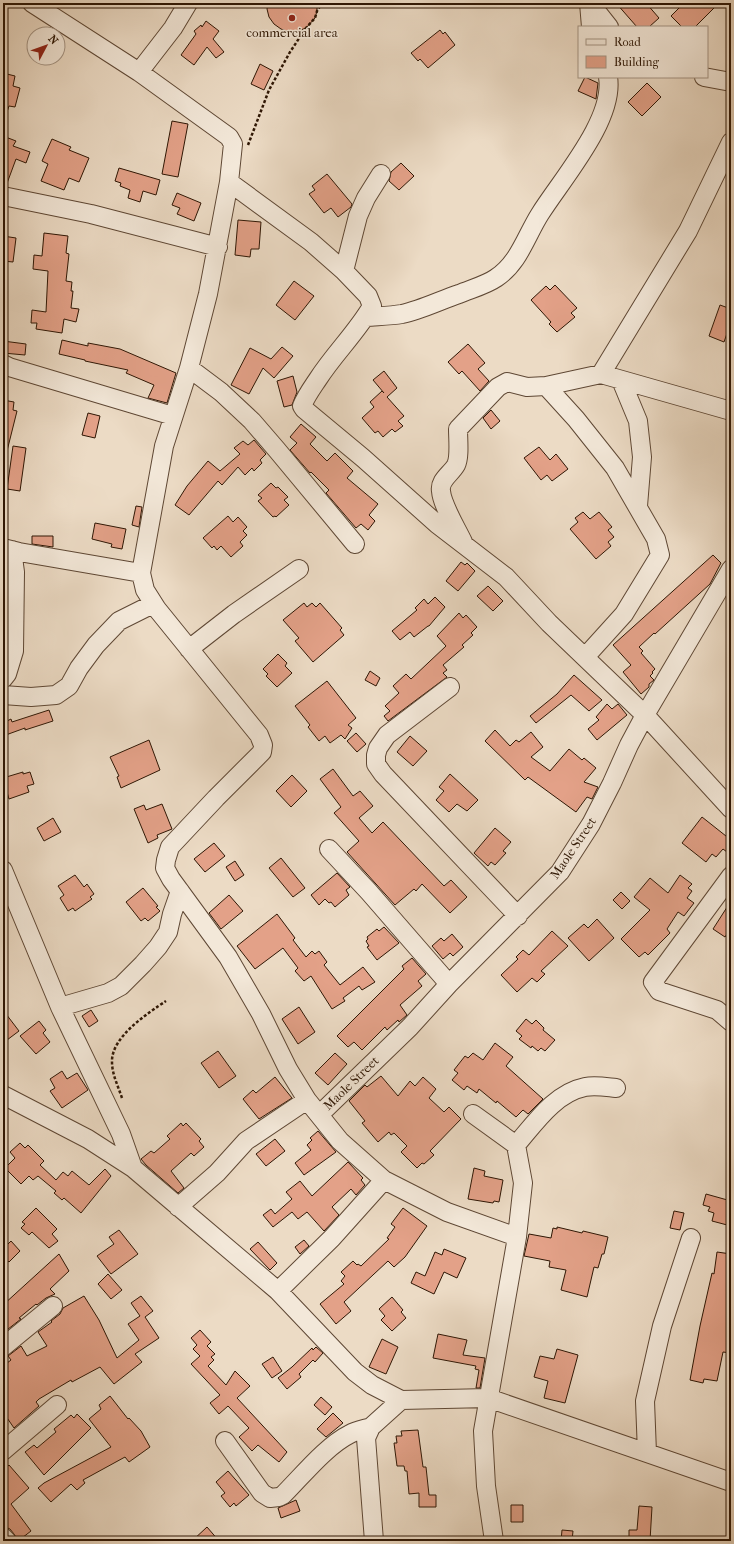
<svg xmlns="http://www.w3.org/2000/svg" width="734" height="1544" viewBox="0 0 734 1544" font-family="'IM FELL French Canon',serif">
<style>
.building{fill:#e3a188;stroke:#2e1604}
.lines{fill:none;stroke-linecap:round;stroke-linejoin:round}
.minor-casing{stroke:#5e4734;stroke-width:20}
.path{stroke:#2e1604;stroke-width:2.5;stroke-dasharray:3 2;stroke-linecap:butt}
.minor{stroke:#f3e8d9;stroke-width:18}
.poi-dot{fill:#8f2418;stroke:#f3e8d9;stroke-width:1.5}
.labels{text-anchor:middle;dominant-baseline:central;stroke-width:3;stroke-linejoin:round;paint-order:stroke}
.poi-label{font-size:13px;fill:#2e1604;stroke:#f3e8d9}
.street-label{font-size:13px;fill:#2e1604;stroke:#f3e8d9}
</style>
<rect width="100%" height="100%" fill="#ecdbc5"/>
<filter id="stains"><feTurbulence type="fractalNoise" baseFrequency=".005" numOctaves="4"/><feColorMatrix values="0 0 0 0 .2 0 0 0 0 .09 0 0 0 0 .02 0 0 0 .5 -.17"/></filter>
<radialGradient id="worn" r=".72"><stop offset=".6" stop-color="#630" stop-opacity="0"/><stop offset="1" stop-color="#630" stop-opacity=".3"/></radialGradient>
<path class="building" d="M268 3H317V11L315 18 306 28 298 31 289 32 281 29 274 24 269 17 267 9Z
M616 3H646L659 18 649 27H637Z
M684 3H719L695 27H682L671 16Z
M206 21 219 31 213 39 224 52 216 58 207 47 194 65 181 55 196 34 194 31 201 25 202 27Z
M440 30 443 34 445 32 455 45 428 68 420 59 418 61 411 53Z
M260 64 273 71 264 90 251 84Z
M3 73 15 76 13 86 20 88 15 107 9 106 7 112H3Z
M585 77 598 83 596 99 578 91Z
M647 83 661 97 642 116 628 102Z
M172 121 188 124 178 177 162 174Z
M3 136 16 141 13 146 30 152 26 163 16 159 6 186H3Z
M52 139 71 147 69 150 89 158 79 182 69 178 64 190 41 181 48 164 42 161Z
M401 163 414 176 399 190 389 181 391 172Z
M119 168 160 180 156 195 143 191 140 202 128 198 130 190 120 186 121 183 115 181Z
M327 174 352 204 351 207 338 217 331 208 324 213 309 194 315 190 312 186Z
M177 193 201 203 194 221 177 214 180 208 172 205Z
M238 220 261 222 259 249H251L250 257 235 255Z
M44 233 68 236 66 253 69 254 66 281 72 282 71 291H73L71 308 79 309 76 322 64 319 62 333 36 329 37 323H31L32 310 46 312 48 271 33 269 34 255 42 256Z
M3 236 16 238 13 262 3 261Z
M294 281 314 296 295 320 276 305Z
M555 285 577 308 571 313 575 317 557 332 549 324 551 322 531 300 546 286 550 290Z
M720 305 731 309V322L724 342 709 336Z
M62 340 88 346V343L120 349 176 373 167 403 148 398 154 385 126 373 128 370 85 361V360L59 354Z
M3 341 26 344 25 355 3 353Z
M468 344 485 363 478 369 489 381 480 391 462 371 459 374 448 362Z
M282 347 293 356 274 378 263 368 249 394 231 385 250 348 271 359Z
M384 371 397 388 387 397 404 416 398 421 403 426 395 432 392 429 383 437 378 431 375 433 362 418 374 407 370 402 382 391 384 393 373 380Z
M293 376 297 392 292 405 284 407 277 381Z
M3 400 14 402 13 410 17 411 7 451H3Z
M491 410 500 421 491 429 483 418Z
M88 413 100 416 95 438 82 435Z
M301 424 316 437 310 444 327 461 335 453 353 471 347 478 378 504 369 515 375 521 368 530 361 524 356 528 326 493 329 490 311 472 310 473 290 450 297 443 290 437Z
M254 440 266 454 260 460 262 463 254 471 252 468 245 475 238 467 222 485 218 481 189 515 175 505 187 486 208 461 220 471 240 454 234 448 243 441 248 445Z
M13 446 26 448 20 491 7 489Z
M539 447 550 460 556 454 568 469 552 481 547 475 541 480 524 458Z
M271 483 276 488 278 487 288 497 284 500 289 505 276 517 275 516 273 517 258 501 262 498 258 495Z
M136 506 142 507 139 527 132 525Z
M583 512 590 519 599 512 612 527 608 530 614 537 608 542 611 546 596 559 570 529 578 522 575 518Z
M228 516 233 522 238 517 247 527 243 531 247 535 240 542 243 546 231 557 221 546 217 550 214 546 212 548 203 538Z
M95 523 126 529 122 549 111 547 112 544 92 539Z
M32 536H53V547L32 544Z
M713 555 721 563 710 584 655 634 654 633 639 647 643 651 641 653 655 669 652 672 653 673 650 676 654 680 649 684V687L641 694 623 672 631 665 613 645Z
M461 562 465 565 467 563 475 571 458 591 446 581Z
M488 586 503 601 493 611 477 596Z
M435 597 445 607 429 626H428L414 637 410 632 400 640 392 631 417 610 415 608 424 599 428 604Z
M304 603 307 607 312 603 316 607 320 603 342 628 340 630 344 635 313 662 295 641 299 638 283 620Z
M459 613 463 618 466 615 477 627 471 633 473 635 462 645 464 647 443 665 447 670 443 673 447 677 388 721 384 716 390 711 385 706 399 693 393 686 406 674 411 679 446 646 437 636Z
M278 654 287 663 285 666 292 673 277 687 266 676 268 674 263 669Z
M370 671 380 678 376 686 365 680Z
M574 675 602 700 589 711 571 695 536 723 530 716 557 694Z
M327 681 356 718 348 725 352 728 345 739 341 735 330 743 325 736 319 741 308 727 310 725 295 706Z
M607 704 612 709 618 704 627 715 597 740 588 729 599 720 596 717Z
M49 710 53 721 25 730V728L3 736V723L11 719 12 722Z
M495 730 510 746 516 740 519 742 531 732 543 747 531 757 550 771 569 749 582 760 584 758 596 768 584 782 598 787 592 799 587 797 576 812 528 777 525 780 485 741Z
M356 733 366 744 357 752 347 741Z
M410 736 427 751 413 766 397 752Z
M149 740 160 770 121 788 117 777 119 776 110 757Z
M333 769 353 796 360 791 373 806 359 818 372 833 383 822 444 886 451 880 467 897 450 913 422 884 416 891 414 889 395 905 347 852 359 841 334 813 341 807 320 779Z
M23 772V774L30 772 34 784 27 786 29 792 9 799 3 778Z
M450 774 478 800 467 811 457 804 449 812 436 800 444 791 439 787Z
M292 775 307 791 291 807 276 791Z
M162 804 172 829 157 835 158 838 148 843 134 809 144 805 146 810Z
M702 817 731 840V855L723 849 716 857 712 854 706 862 682 843Z
M53 818 61 832 44 841 37 828Z
M495 828 511 842 503 851 506 853 495 865 491 862 488 866 474 853Z
M214 843 225 856 205 872 194 859Z
M281 858 305 888 293 897 269 868Z
M235 861 244 875 235 881 226 867Z
M337 873 350 887 346 890 349 895 335 907 331 902 329 903 325 899 319 905 311 895Z
M75 875 84 887 87 884 94 894 90 897 92 899 75 911 73 908 68 911 60 898 64 895 58 886Z
M680 875 692 884 688 888 692 891 687 898 694 903 684 916 678 912 667 929 670 933 648 955 645 952 639 957 621 939 650 910 634 897 650 878 668 893Z
M143 888 158 906 156 907 160 911 148 921 145 918 141 921 126 902Z
M621 892 630 901 622 909 613 900Z
M229 895 243 911 221 929 209 913Z
M731 901V928L725 937 713 929Z
M277 914 295 938 293 940 306 957 312 951 315 954 319 951 327 962 324 965 340 985 363 967 375 982 362 990 359 986 343 998 345 1001 332 1009 311 976 304 981 295 971 298 968 283 948 255 969 237 946Z
M597 919 614 938 589 961 568 938 584 924 588 928Z
M384 927 399 943 377 960 367 947 369 946 366 941 368 939 367 937 377 929 379 931Z
M552 931 568 946 541 971 545 974 537 982 532 978 517 992 501 975 518 959 516 957 523 950 529 955Z
M452 934 463 947 453 956 450 953 443 959 432 946 441 938 444 941Z
M412 958 426 974 418 981 422 986 400 1005 407 1015 399 1022 398 1020 387 1030 385 1027 362 1050 354 1042 348 1047 337 1036 404 969 402 966Z
M299 1007 315 1032 298 1044 282 1019Z
M3 1010 19 1031 3 1043Z
M91 1010 98 1021 89 1027 82 1016Z
M526 1019 532 1024 536 1020 544 1028 543 1030 555 1040 545 1051 541 1048 538 1051 532 1046 531 1048 519 1039 522 1036 516 1031Z
M39 1021 46 1030 43 1033 50 1042 36 1054 20 1036Z
M495 1043 513 1057 506 1066 543 1099 528 1114 523 1110 516 1117 497 1101 496 1103 479 1089 477 1093 467 1086 464 1090 452 1080 458 1073 454 1070 465 1056 468 1058 473 1053 483 1060Z
M218 1051 236 1076 219 1088 201 1063Z
M335 1053 347 1064 328 1085 315 1073Z
M62 1071 67 1079 77 1073 88 1090 62 1108 50 1091 55 1088 50 1079Z
M381 1076 398 1096 410 1081 415 1086 423 1077 436 1089 429 1098 444 1112 449 1107 461 1119 430 1151 434 1155 424 1164 422 1163 417 1168 401 1152 407 1146 394 1133 391 1135 389 1132 378 1142 362 1123 365 1121 349 1101 365 1085 367 1087Z
M275 1077 292 1098 259 1119 243 1099 253 1090 256 1093Z
M181 1123 183 1126 186 1123 201 1139 199 1141 204 1147 194 1156 191 1153 171 1171 184 1188 178 1193 146 1165 141 1159 151 1151 154 1153 170 1139 167 1136Z
M318 1131 336 1152 304 1175 295 1163 311 1150 307 1145 312 1140 310 1138Z
M275 1139 285 1151 266 1166 256 1154Z
M20 1143 25 1148 28 1145 44 1161 40 1165 56 1180 63 1172 68 1176 72 1171 89 1185 105 1169 111 1176 81 1213 64 1198 62 1200 54 1193 56 1191 38 1176 33 1180 29 1176 21 1184 5 1168 15 1158 10 1152Z
M348 1162 363 1178 361 1180 365 1185 356 1195 351 1189 332 1207 339 1215 324 1231 307 1212 298 1219 292 1212 273 1227 263 1215 271 1209 275 1214 292 1199 286 1192 300 1181 312 1196Z
M474 1168 485 1171 484 1176 503 1180 499 1202 494 1201 493 1203 468 1199Z
M706 1194 731 1201V1226L712 1221 714 1213 708 1211 710 1207 703 1205Z
M36 1208 57 1229 52 1234 58 1241 49 1248 32 1232 29 1235 21 1228 25 1224 22 1222Z
M403 1208 427 1226 405 1257 394 1267 388 1261 344 1302 351 1311 336 1324 320 1304 344 1284 341 1281 345 1276 341 1272 353 1261 357 1265 358 1264 361 1266 389 1239 387 1238 395 1227 391 1224Z
M674 1211 684 1213 680 1230 670 1228Z
M557 1227 582 1233 583 1231 608 1237 604 1254H602L598 1268 594 1267 587 1297 561 1290 566 1270 549 1267 550 1261 524 1256 529 1234 551 1238 553 1228 557 1229Z
M119 1230 138 1254 111 1274 97 1256 114 1244 109 1237Z
M304 1240 309 1246 300 1254 295 1247Z
M11 1241 20 1251 9 1262 3 1257V1249Z
M258 1242 277 1263 270 1270 250 1249Z
M444 1249 466 1258 457 1278 444 1272 434 1294 411 1283 416 1272 425 1276 435 1252 442 1255Z
M717 1252 731 1254V1353L723 1352 717 1381 704 1379 703 1383 690 1380 700 1326 712 1273 714 1274Z
M59 1254 69 1271 50 1289 55 1294 46 1298 37 1305 36 1304 19 1318 21 1319 3 1333V1305Z
M108 1274 122 1290 111 1299 98 1284Z
M84 1296 99 1320 117 1358 139 1340 128 1324 140 1316 131 1303 141 1296 153 1311 145 1317 159 1338 135 1354 142 1362 114 1384 100 1367 72 1382 71 1380 39 1399 36 1402 39 1406 14 1428 3 1412V1366L11 1360 8 1356 21 1346 27 1356 47 1346 38 1332 52 1322 51 1321 60 1314 63 1308Z
M392 1297 403 1310 401 1312 406 1318 392 1331 381 1320 385 1316 379 1309Z
M200 1330 211 1342 207 1346 215 1354 211 1357 214 1360 208 1366 226 1385 235 1371 250 1386 237 1398 287 1452 279 1462 258 1445 252 1451 239 1437 249 1428 228 1406 219 1414 210 1403 220 1395 191 1364 200 1356 193 1349 197 1345 191 1338Z
M438 1334 467 1340 463 1355 485 1358 480 1388H476L479 1370 475 1369 476 1366 433 1358Z
M382 1339 398 1347 386 1374 369 1367Z
M316 1347 323 1353 315 1362 313 1360 299 1374 301 1377 287 1389 278 1378 292 1367 312 1348 313 1350Z
M557 1349 578 1355 565 1403 544 1398 548 1381 534 1377 540 1356 554 1359Z
M273 1357 282 1371 272 1378 262 1364Z
M110 1396 128 1419 129 1418 141 1431 150 1447 129 1462 125 1457 83 1480 85 1483 77 1490 71 1484 51 1502 38 1488 44 1483 111 1447 89 1419 101 1409 99 1405Z
M321 1397 332 1407 325 1415 314 1405Z
M333 1413 343 1423 326 1437 317 1429Z
M77 1414 91 1428 44 1475 25 1452 34 1445 37 1448 56 1432 54 1429 71 1415 74 1418Z
M418 1430 423 1467H426L429 1495H436V1507H419V1493L409 1494 407 1471H405L404 1466H397L394 1443H397L396 1436H402L401 1431Z
M9 1465 29 1488 11 1504 31 1531 18 1541 14 1534 10 1529 3 1526V1471Z
M228 1471 249 1495 236 1506 234 1503 230 1507 221 1496 225 1493 216 1482Z
M296 1500 300 1511 281 1518 278 1508Z
M511 1505H523V1522H511Z
M639 1506 652 1507 650 1541H629V1530H637Z
M207 1527 219 1541H192Z
M562 1530 573 1531 572 1541H561Z"/>
<g class="lines">
<defs>
<path id="minor" d="M32 3 139 72 229 137 233 144 229 182 208 294 189 368 164 446 141 573 145 590 157 609 259 735 263 745 262 752 216 798 170 847 166 860 165 868 171 879 228 957 261 1014 288 1069 307 1100 340 1141 384 1180 447 1212 517 1237
M589 3 591 27
M590 3 609 27
M139 72 173 28 188 3
M704 77 731 82
M229 182 311 242 344 271 368 296 372 306C357 332 334 354 318 379 312 388 306 396 302 406L304 409 363 458 437 524 506 577 549 623 645 715 731 809
M3 196 91 214 218 247
M344 271 358 216 366 198 381 174
M366 317C378 316 390 316 402 314 421 310 441 300 459 294 471 289 486 285 496 278 519 263 526 236 540 214 562 179 615 119 608 77
M3 364 9 367 173 416
M189 368 221 392 252 421 277 450 355 544
M601 374 688 231 731 142
M621 380 638 421 642 457 638 506
M463 542C457 529 442 505 441 491 439 480 451 474 456 465 460 457 458 439 458 429L498 387 507 382 527 387 546 386
M3 548 19 552 141 573
M189 649 234 614 299 569
M586 656 624 614 660 555 656 539 615 468 576 419 546 386 601 374 731 411
M3 679 7 674 14 651 15 572 12 550
M450 687 387 735 378 748 376 755V764L383 774 518 916
M3 695 31 697 56 695 69 686 79 668 96 645 119 621 153 604
M329 849 369 892 449 984
M3 870 60 1007 121 1134 133 1168
M731 876 653 982 659 991 717 1010 731 1022
M60 1007 108 993 121 986 143 964 158 947 168 932 172 914 180 891
M3 1095 88 1139 133 1168 278 1291 355 1372 372 1385 401 1400 488 1398 731 1482
M473 1114 516 1145 523 1183 517 1237 483 1431 486 1486 494 1541
M319 1115 410 1027 449 984 560 872 591 824 612 783 629 745 645 715 731 569
M516 1145C535 1123 555 1093 585 1087 595 1085 606 1087 616 1088
M178 1207 217 1173 246 1141 307 1100
M278 1291 332 1238 384 1180
M3 1347 53 1306
M225 1441 262 1493 270 1498 279 1497 283 1495C303 1475 326 1446 350 1434 357 1430 365 1429 371 1427
M3 1451 57 1405
M647 1453 645 1401 662 1326 691 1238
M3 1537 7 1541
M374 1541 366 1438 371 1427 401 1400"/>
</defs>
<use href="#minor" class="minor-casing"/>
<path class="path" d="M248 145 269 90 290 52 306 28 315 18 317 11 322 3
M122 1098C118 1086 112 1074 112 1062 111 1037 148 1013 166 1001"/>
<use href="#minor" class="minor"/>
</g>
<circle class="poi-dot" cx="292" cy="18" r="4"/>
<g class="labels">
<g class="poi-label">
<text x="292" y="32">commercial area</text>
</g>
<g class="street-label">
<text transform="translate(573 848) rotate(-56)">Maole Street</text>
<text transform="translate(351 1083) rotate(-44)">Maole Street</text>
</g>
</g>
<rect width="734" height="1544" fill="none" stroke="#ecdbc5" stroke-width="16"/>
<rect x="4" y="4" width="726" height="1536" fill="none" stroke="#2e1604" stroke-width="2"/>
<rect x="8" y="8" width="718" height="1528" fill="none" stroke="#2e1604"/>
<rect x="578" y="26" width="130" height="52" fill="#f3e8d9" stroke="#a49484"/>
<rect x="586" y="39" width="20" height="6" fill="#f3e8d9" stroke="#a49484"/>
<text x="614" y="46" font-size="12" fill="#2e1604">Road</text>
<rect x="586" y="56" width="20" height="12" fill="#e3a188" stroke="#a49484"/>
<text x="614" y="66" font-size="12" fill="#2e1604">Building</text>
<g transform="translate(46 46) rotate(49)"><circle r="19" fill="#f3e8d9" stroke="#a49484"/>
<path d="M0-3L7 15L0 10L-7 15Z" fill="#8f2418"/>
<text y="-6" font-size="11" font-weight="bold" text-anchor="middle" fill="#2e1604">N</text>
</g>
<rect width="100%" height="100%" filter="url(#stains)"/>
<rect width="100%" height="100%" fill="url(#worn)"/>
</svg>
